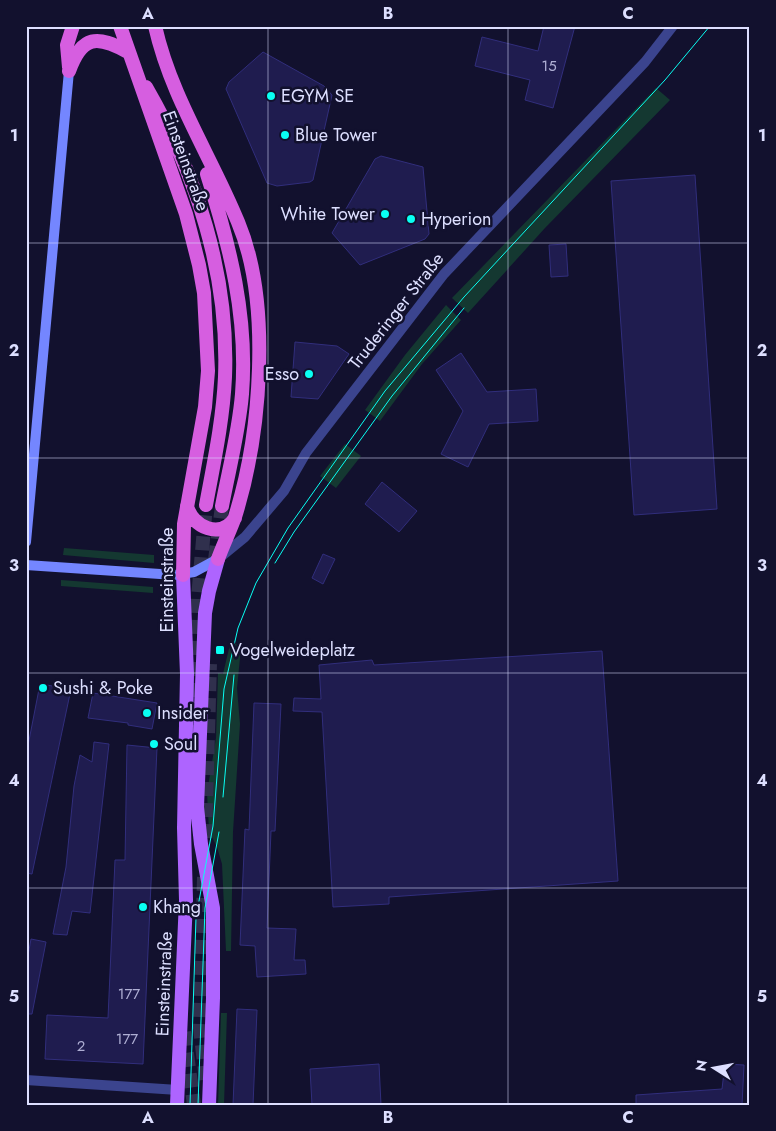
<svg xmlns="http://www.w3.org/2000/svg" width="776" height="1131" viewBox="0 0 776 1131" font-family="Jost,sans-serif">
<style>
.green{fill:#143831}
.building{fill:#1f1c4f;stroke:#312e7c}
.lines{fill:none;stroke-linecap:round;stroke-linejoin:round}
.trunk-tunnel{stroke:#30304d;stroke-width:14;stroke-dasharray:14 7;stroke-linecap:butt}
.minor{stroke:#3b448e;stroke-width:10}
.secondary{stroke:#7486ff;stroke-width:10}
.primary{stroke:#ae64ff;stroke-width:14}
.trunk{stroke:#d65ee0;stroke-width:14}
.tram{stroke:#09fff3;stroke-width:1}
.grid{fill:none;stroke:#dddfff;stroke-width:1;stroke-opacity:0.55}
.poi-dot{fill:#09fff3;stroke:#12112e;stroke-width:2}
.labels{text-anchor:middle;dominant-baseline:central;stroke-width:5;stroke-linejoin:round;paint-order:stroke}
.number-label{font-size:15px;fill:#aeaed3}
.poi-label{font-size:18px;fill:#dddfff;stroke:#12112e;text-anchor:start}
.street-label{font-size:18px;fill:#dddfff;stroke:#12112e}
.neatline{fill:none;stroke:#dddfff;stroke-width:2}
.grid-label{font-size:16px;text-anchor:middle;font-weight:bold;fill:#dddfff}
</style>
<rect width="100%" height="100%" fill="#12112e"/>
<path class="green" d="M656 88 670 100 545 228 468 313 452 298Z
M446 305 461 320 422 364 380 421 365 410 405 355Z
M345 444 361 456 336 488 320 476Z
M64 548 154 555V563L63 555Z
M61 580 153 587V593L61 586Z
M231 640 241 648 237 688 240 724 233 832 231 951H226L222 864 217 847 209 831 207 793 216 738 218 673 223 674Z
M221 1013H227L224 1105H218Z"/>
<path class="building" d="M544 26H575L553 108 525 100 530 80 475 66 482 37 538 51Z
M263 52 324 86 332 95 313 180 310 182 277 186 267 183 226 89 229 82Z
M381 156 423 167 429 234 425 239 360 265 332 233 375 159Z
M695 175 717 509 634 515 611 181Z
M566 244 568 276 551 277 549 245Z
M295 342 337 346 349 354 318 399 291 397Z
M461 353 487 392 536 389 538 421 489 424 468 467 441 454 463 411 436 370Z
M382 482 417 511 399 532 365 504Z
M323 554 335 559 323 584 312 578Z
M602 651 618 881 389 897V904L333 907 322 712 293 711 294 698 321 699 319 665 372 660 374 665Z
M40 684 71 689 32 874 26 873V756Z
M93 693 157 703 152 729 128 725V723L88 718Z
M254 703 281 704 275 831H271L267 928 296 929 294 960H305L306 974 257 977 255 946 240 945 245 829 249 830Z
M94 742 109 744 90 913 72 911 67 935 53 934 66 867 74 786 80 755 92 762Z
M127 745 157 748 143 1064 45 1059 47 1015 108 1018 115 860H125Z
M31 939 46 942 32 1014H26V967Z
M237 1009 257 1010 253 1105H233Z
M379 1064 381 1105H312L310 1069Z
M725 1064 744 1065 742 1105H636V1095L722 1089Z"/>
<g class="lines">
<path class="trunk-tunnel" d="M215 560 222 506
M193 739 198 598 206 505
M205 838 210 664
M204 877 200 1028 206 1080
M184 1032 194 1105"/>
<path class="minor" d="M218 559 245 537 284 491 306 453 444 274 645 62 673 26
M26 1080 178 1090"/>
<path class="secondary" d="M26 542 69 71
M26 565 175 575 194 572 218 559"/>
<path class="primary" d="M177 1105 186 900 184 828 187 674 183 575
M209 1105 213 998V908L201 844 197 807 205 613 209 591 218 559"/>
<path class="trunk" d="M120 26 186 214 199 265 204 293 208 371 205 407 184 524 183 575
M155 26C171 97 211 156 238 222 272 303 261 434 235 517 230 531 223 545 218 559
M69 67 67 45 73 26
M69 71C82 35 97 35 128 52
M146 87C197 175 229 275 225 377 223 420 214 462 206 505
M207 174C230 246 248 317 242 394 239 431 229 469 222 506
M187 506C192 527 221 540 235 518"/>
<path class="tram" d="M275 563 294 532 392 396 464 308
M223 797 234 675
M190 1105 196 917 213 826 224 689 238 628 256 583 288 528 385 391 464 297 665 80 710 26
M198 1105 205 908 219 832"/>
</g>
<path class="grid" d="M268 26V1105M508 26V1105M26 243H750M26 458H750M26 673H750M26 888H750"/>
<g class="poi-dot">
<circle cx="271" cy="96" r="5"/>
<circle cx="285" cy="135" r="5"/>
<circle cx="385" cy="214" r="5"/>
<circle cx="411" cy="219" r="5"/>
<circle cx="309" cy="374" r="5"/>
<rect x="215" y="645" width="10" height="10" rx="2.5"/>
<circle cx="43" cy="688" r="5"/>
<circle cx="147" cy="713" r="5"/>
<circle cx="154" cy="744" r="5"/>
<circle cx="143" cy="907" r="5"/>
</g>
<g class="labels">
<g class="number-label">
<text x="549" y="66">15</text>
<text x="129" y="994">177</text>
<text x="127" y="1039">177</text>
<text x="81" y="1046">2</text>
</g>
<g class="poi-label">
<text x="281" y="96">EGYM SE</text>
<text x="295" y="135">Blue Tower</text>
<text x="375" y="214" text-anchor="end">White Tower</text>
<text x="421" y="219">Hyperion</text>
<text x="299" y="374" text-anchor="end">Esso</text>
<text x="230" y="650">Vogelweideplatz</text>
<text x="53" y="688">Sushi &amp; Poke</text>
<text x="157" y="713">Insider</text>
<text x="164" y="744">Soul</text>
<text x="153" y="907">Khang</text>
</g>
<g class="street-label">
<text transform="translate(186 161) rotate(70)">Einsteinstraße</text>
<text transform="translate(396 311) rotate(-52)">Truderinger Straße</text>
<text transform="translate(167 580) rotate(-90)">Einsteinstraße</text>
<text transform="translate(164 984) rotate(-88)">Einsteinstraße</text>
</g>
</g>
<rect width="776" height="1131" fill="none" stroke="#12112e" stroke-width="55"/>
<g transform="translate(714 1068) rotate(281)" stroke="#12112e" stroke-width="4" paint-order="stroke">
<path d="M0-4L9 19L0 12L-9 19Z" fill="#dddfff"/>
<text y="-8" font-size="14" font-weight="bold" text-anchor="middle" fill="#dddfff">N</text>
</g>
<rect x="28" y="28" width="720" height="1076" class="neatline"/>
<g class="grid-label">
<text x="148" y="19">A</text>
<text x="388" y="19">B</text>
<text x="628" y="19">C</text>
<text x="14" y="141">1</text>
<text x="762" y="141">1</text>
<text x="14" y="356">2</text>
<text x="762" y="356">2</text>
<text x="14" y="571">3</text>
<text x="762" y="571">3</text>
<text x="14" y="786">4</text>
<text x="762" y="786">4</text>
<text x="14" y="1002">5</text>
<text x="762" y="1002">5</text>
<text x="148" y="1123">A</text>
<text x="388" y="1123">B</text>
<text x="628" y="1123">C</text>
</g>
</svg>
